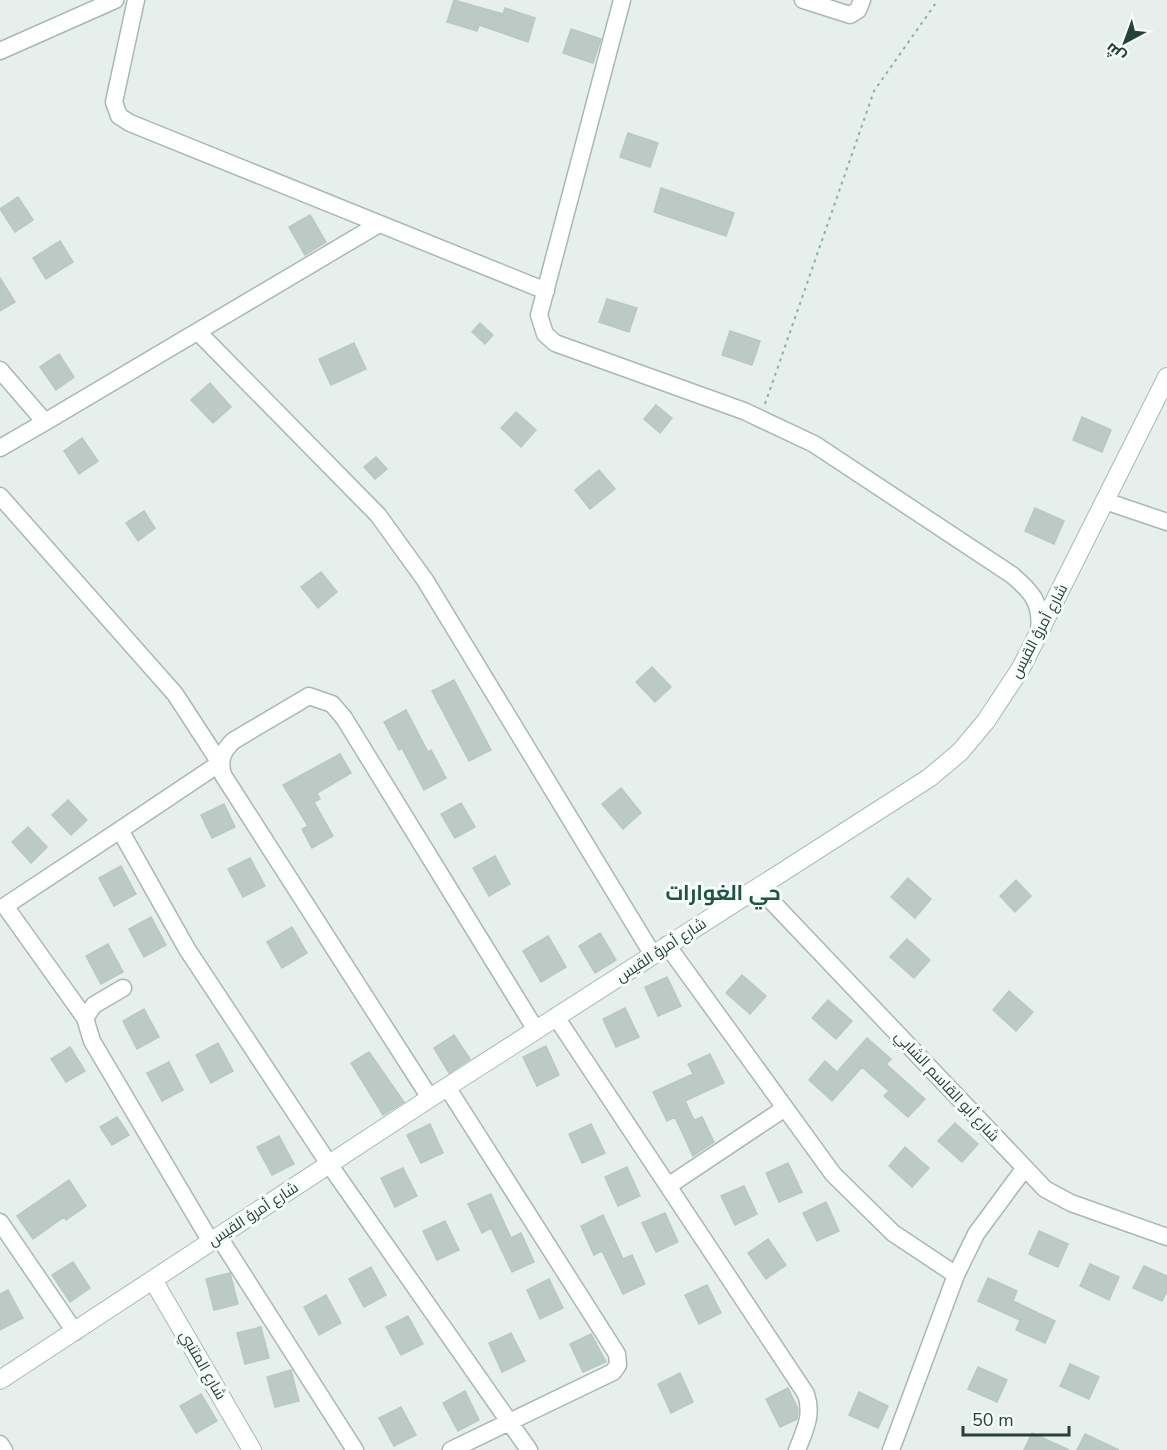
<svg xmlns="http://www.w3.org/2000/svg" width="1167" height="1450" viewBox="0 0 1167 1450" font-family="'Nunito Sans',Cairo,sans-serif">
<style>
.building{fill:#bbcac4;stroke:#b8c9c2;stroke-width:1.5}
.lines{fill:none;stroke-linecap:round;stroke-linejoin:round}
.street-casing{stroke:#a8b8b2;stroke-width:19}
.secondary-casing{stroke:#a4bbb3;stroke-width:20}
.path{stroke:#86b3a5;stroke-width:2;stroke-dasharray:3 4.5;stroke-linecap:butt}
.street{stroke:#fff;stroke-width:16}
.secondary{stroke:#fff;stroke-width:18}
.labels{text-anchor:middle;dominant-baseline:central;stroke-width:6;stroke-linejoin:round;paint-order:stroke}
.street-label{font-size:15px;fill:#24423a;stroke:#f7fbf9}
.district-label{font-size:21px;font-weight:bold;fill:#1f5548;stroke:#f7fbf9}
</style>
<rect width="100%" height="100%" fill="#e6efeb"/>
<path class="building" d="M454 0 503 14 505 8 535 18 528 42 479 25 477 31 447 22Z
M571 29 601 39 593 63 563 53Z
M628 133 658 143 650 167 620 157Z
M661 188 734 213 726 236 654 212Z
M18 197 33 220 15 232 0 209Z
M310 215 326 242 305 255 289 227Z
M60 241 73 262 46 279 33 258Z
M0 278 15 302 0 311Z
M607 299 637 308 629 332 599 322Z
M480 323 493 335 485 344 472 332Z
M730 331 760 341 752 365 722 355Z
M354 343 366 369 331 385 319 359Z
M59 354 74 377 56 390 40 367Z
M210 383 231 407 213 423 191 400Z
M656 405 672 418 660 433 644 419Z
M516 412 536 430 521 447 501 428Z
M1082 417 1111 430 1102 452 1073 440Z
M82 438 98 461 79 474 64 451Z
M376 457 387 469 375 479 364 467Z
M599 470 615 489 590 509 575 490Z
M1035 508 1064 521 1054 544 1025 531Z
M144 511 155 528 138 541 126 523Z
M321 572 337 592 318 608 301 587Z
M652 667 671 687 655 702 636 682Z
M454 680 491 750 469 761 432 691Z
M406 710 428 752 431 750 446 778 424 790 402 748 399 750 384 722Z
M340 754 351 773 317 793 320 799 314 802 333 836 312 848 302 829 308 826 283 785Z
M621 788 641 813 623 829 602 804Z
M68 800 87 820 71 835 52 815Z
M461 803 475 827 455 838 441 814Z
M224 804 235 827 212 838 201 815Z
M28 827 47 847 31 863 12 842Z
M495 856 510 884 489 896 473 868Z
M250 858 265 886 243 897 228 869Z
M121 866 136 894 114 906 99 878Z
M908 878 931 899 915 918 891 897Z
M1016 880 1031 896 1015 912 1000 896Z
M151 917 166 945 144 957 129 929Z
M292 927 307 953 282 968 267 942Z
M600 933 616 960 595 973 579 946Z
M548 936 566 967 541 982 523 951Z
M907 939 930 960 914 978 890 957Z
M108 944 123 972 101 984 86 956Z
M742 975 766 996 750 1014 726 993Z
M667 977 681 1006 658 1016 645 987Z
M1009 991 1033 1012 1016 1031 993 1010Z
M828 1000 852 1021 836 1039 812 1018Z
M625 1008 639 1037 616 1047 603 1019Z
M144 1009 159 1037 137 1049 123 1021Z
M454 1035 470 1059 449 1073 434 1048Z
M867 1038 891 1059 886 1064 925 1099 908 1117 884 1096 889 1091 862 1067 832 1101 809 1080 825 1061 837 1072Z
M218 1043 233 1071 211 1083 196 1055Z
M546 1046 559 1075 537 1086 523 1057Z
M70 1047 85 1071 66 1082 51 1059Z
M369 1052 404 1102 383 1115 351 1063Z
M710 1054 724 1083 685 1101 694 1120 702 1117 714 1142 693 1156 675 1117 667 1121 653 1092 693 1074 688 1064Z
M169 1062 183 1090 162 1101 147 1073Z
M117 1117 129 1135 112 1145 100 1127Z
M955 1123 978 1144 962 1162 938 1141Z
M430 1124 443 1153 421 1163 407 1135Z
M591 1124 605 1153 582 1163 569 1134Z
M279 1136 294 1164 272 1175 257 1147Z
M905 1147 929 1168 912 1187 889 1166Z
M788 1163 802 1192 779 1202 766 1173Z
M627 1167 640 1196 618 1206 605 1177Z
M403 1168 417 1196 395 1207 381 1178Z
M69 1180 86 1206 66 1220 64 1217 33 1239 17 1216Z
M744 1186 757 1214 735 1225 721 1196Z
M491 1194 511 1238 521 1233 534 1262 512 1272 491 1228 482 1233 468 1204Z
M826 1202 839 1231 817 1241 803 1213Z
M665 1213 678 1242 656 1252 642 1223Z
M603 1215 623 1259 632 1255 645 1284 623 1294 602 1251 594 1255 581 1226Z
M445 1221 459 1250 437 1260 423 1231Z
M1039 1231 1068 1244 1058 1267 1029 1254Z
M768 1239 786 1265 766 1279 748 1253Z
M73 1262 90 1288 70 1302 52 1275Z
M1090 1264 1119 1277 1109 1300 1080 1286Z
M1144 1266 1167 1276V1291L1162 1301 1133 1288Z
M371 1267 386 1295 364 1307 349 1279Z
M230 1273 238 1304 214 1310 206 1279Z
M988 1278 1017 1291 1013 1301 1055 1321 1045 1343 1016 1330 1020 1320 978 1301Z
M549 1279 563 1308 540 1319 527 1290Z
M707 1285 721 1313 699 1324 685 1295Z
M8 1290 23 1318 0 1330V1294Z
M326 1295 341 1323 319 1335 304 1307Z
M408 1316 423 1344 401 1355 386 1327Z
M261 1327 269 1358 245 1364 237 1333Z
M511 1333 525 1361 502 1372 489 1343Z
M591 1334 606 1362 583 1372 570 1344Z
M1070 1364 1099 1377 1089 1399 1060 1386Z
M978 1367 1007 1380 997 1402 968 1389Z
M291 1370 299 1401 275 1407 267 1377Z
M680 1373 693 1402 671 1413 658 1384Z
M788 1388 798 1409 797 1419 780 1427 766 1399Z
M465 1391 479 1420 458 1431 443 1403Z
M859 1392 888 1406 878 1428 849 1415Z
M201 1394 217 1421 196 1433 180 1406Z
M401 1407 416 1435 394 1446 379 1418Z
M1032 1433 1069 1450H1024Z
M1085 1434 1119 1450H1077Z"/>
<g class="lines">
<defs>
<path id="street" d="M136 0 114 102 119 116 130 123 546 291
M622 0 539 315 545 334 555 343 744 411 814 444 1012 575C1032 592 1042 603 1039 630
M803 0 850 15 858 10 862 0
M0 51 115 0
M198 332 378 515 425 580 653 955
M0 370 45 422 379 224
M0 448 45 422
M0 496 175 694 220 763 120 830 187 949 329 1164 529 1450
M1105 501 1167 522
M758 887 1045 1189 1071 1203 1167 1237
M667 945 833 1174 893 1233 956 1275
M123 988 94 1005 85 1018 92 1041 211 1242
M556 1017 806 1394C813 1415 805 1430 797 1450
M85 1018 5 906 120 830
M447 1087 617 1354 618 1365 613 1372 451 1450
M430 1098 223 775C219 760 222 752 233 741L309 696 332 704 344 718 536 1030
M668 1186 785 1108
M0 1222 75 1332
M219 1237 355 1450
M0 1444 4 1450
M891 1450 956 1275 976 1234 1024 1169"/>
<path id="secondary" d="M153 1280 252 1450
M0 1380 430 1098 929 778 960 752 986 721 1021 668 1167 377"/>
</defs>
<use href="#street" class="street-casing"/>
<use href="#secondary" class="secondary-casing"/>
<path class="path" d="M765 404 874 91 938 0"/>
<use href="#street" class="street"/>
<use href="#secondary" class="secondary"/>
</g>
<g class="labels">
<g class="street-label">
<text transform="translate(1039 631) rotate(-62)">شارع أمرؤ القيس</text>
<text transform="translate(661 950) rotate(-33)">شارع أمرؤ القيس</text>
<text transform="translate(947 1086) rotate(47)">شارع أبو القاسم الشابي</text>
<text transform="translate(253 1214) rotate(-33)">شارع أمرؤ القيس</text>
<text transform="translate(203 1365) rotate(60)">شارع المتنبي</text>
</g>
<g class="district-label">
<text x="723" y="893">حي الغوارات</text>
</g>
</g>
<g transform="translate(1125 42) rotate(221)" stroke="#f7fbf9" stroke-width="4.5" paint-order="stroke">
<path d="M0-4.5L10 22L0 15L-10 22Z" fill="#24423a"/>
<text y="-9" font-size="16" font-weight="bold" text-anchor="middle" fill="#24423a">ش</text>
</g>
<path d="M963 1426v9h106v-9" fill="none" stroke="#24423a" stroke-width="3"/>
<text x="972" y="1426" font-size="18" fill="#24423a" stroke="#f7fbf9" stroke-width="4.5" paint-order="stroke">50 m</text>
</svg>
